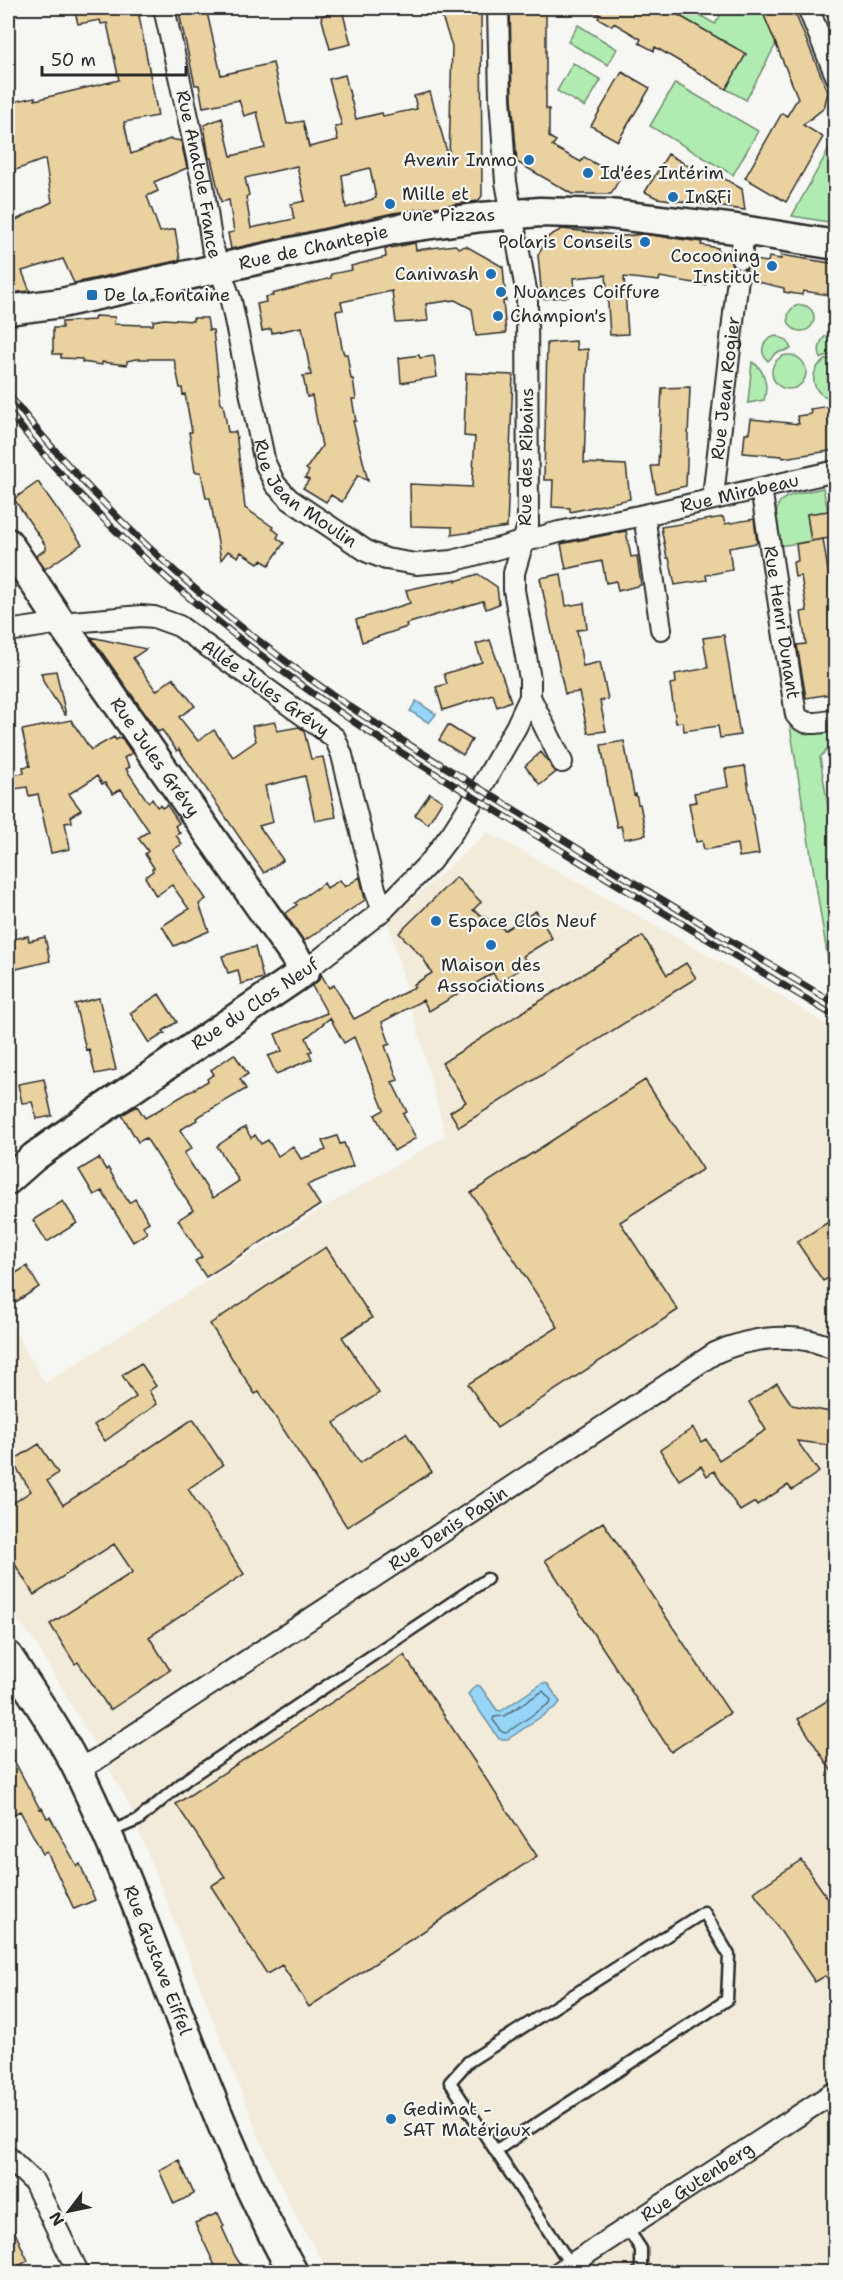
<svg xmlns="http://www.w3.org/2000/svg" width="843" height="2280" viewBox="0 0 843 2280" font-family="'Shantell Sans',sans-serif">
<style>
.built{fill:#f2ebd9}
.green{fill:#b0ecb2;stroke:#6e8c6e;stroke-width:1.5}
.water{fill:#97d5f8;stroke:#6c91a6;stroke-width:1.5}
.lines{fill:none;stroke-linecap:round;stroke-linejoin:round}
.shore{stroke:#566f7d;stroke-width:1.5}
.building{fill:#ead2a0;stroke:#2b2b2b;stroke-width:1.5;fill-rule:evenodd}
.lane-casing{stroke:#2b2b2b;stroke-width:15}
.street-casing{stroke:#2b2b2b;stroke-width:24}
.secondary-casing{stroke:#2b2b2b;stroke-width:33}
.lane{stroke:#f6f6f2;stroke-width:10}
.street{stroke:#f6f6f2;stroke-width:20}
.secondary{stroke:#f6f6f2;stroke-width:28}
.rail-casing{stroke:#2b2b2b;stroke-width:7}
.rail{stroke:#f6f6f2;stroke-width:4.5;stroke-dasharray:14;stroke-linecap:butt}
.poi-dot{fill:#1f6fb2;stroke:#f6f6f2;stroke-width:2}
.labels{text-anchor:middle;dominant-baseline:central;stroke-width:4.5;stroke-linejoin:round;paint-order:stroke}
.poi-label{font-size:18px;fill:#2b2b2b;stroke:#f6f6f2;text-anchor:start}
.street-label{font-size:18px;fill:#2b2b2b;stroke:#f6f6f2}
</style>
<rect width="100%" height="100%" fill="#f6f6f2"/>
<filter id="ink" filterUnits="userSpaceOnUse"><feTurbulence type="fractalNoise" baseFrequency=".0167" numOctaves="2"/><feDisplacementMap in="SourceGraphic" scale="12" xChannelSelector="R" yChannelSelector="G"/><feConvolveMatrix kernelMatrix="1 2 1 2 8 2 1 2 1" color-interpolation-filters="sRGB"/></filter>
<g filter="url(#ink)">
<path class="built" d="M488 832 779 995 835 1030V2272H329L296 2217 261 2142 126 1798 36 1644 8 1606V1320L45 1383 325 1207 446 1136 388 921Z"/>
<path class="green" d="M666 8H687L715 24 725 8H761L776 44 746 100 726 89 746 54Z
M578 25 617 49 608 65 568 42Z
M573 63 601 80 585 107 557 91Z
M675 83 758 131 733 175 650 126Z
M835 138V223L792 216Z
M788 318a13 13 0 1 1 26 0a13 13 0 1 1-26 0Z
M835 331V355L826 356 821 359C816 345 822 335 835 331Z
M776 336 787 340 791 349 776 353 768 361C758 351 763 339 776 336Z
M772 372a17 17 0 1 1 34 0a17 17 0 1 1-34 0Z
M827 359H835V398C811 399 806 369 827 359Z
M752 362C766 370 768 387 764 400L748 403Z
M823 488 828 511 807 515 811 541 779 546C772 494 775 499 823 488Z
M789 720C804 724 830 725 835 742L820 757 835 852V981L831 978Z"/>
<path class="water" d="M416 701 436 714 429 723 410 711Z
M543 1683 548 1684 560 1702 557 1706 508 1739H499L468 1694 476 1685 480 1686 497 1710 501 1711Z"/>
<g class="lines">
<path class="shore" d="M543 1691 551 1700 550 1703 506 1733 502 1732 493 1720 494 1717 504 1716Z"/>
</g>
<path class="building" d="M74 8H147V14L139 16 158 116 124 122 131 154 170 139 181 141 187 168 154 182 158 191 147 196 160 232 175 229 180 260 74 283 63 259 22 271 30 291 8 293V224L52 202 45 159 8 173V103L35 97V100L119 80 107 23 101 24 100 20 78 24Z
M178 8H206L221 75 273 63 287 124 303 121 309 147 338 140 335 127 342 126 329 79 345 75 356 119 382 113 383 116 417 109 414 96 430 92 449 159 452 46 442 17 446 16 445 8H481L482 196 478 201 393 213 231 249 228 233 234 232 229 200 221 202 211 158H209L204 125 222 118 231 156 265 148 257 112 244 116 239 100 203 107 199 85H195ZM297 166 305 201 291 204 294 219 251 228 246 197 249 195 245 178ZM370 168 376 198 346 208 342 175Z
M510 8H546V109H549V137L556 141 552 146 581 162 584 157 620 178 611 194H572L517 162 512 97Z
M587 8H666L746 54 726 89 655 47 654 51 639 43 641 39 614 23 612 26 598 18 600 15Z
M761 8H793L828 92 824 108 803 125 823 137 786 202 745 178 782 113 787 116 798 98Z
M342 10 351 44 330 49 321 16Z
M622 72 650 88 618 141 591 126Z
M668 154 709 178 713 172 742 189 745 210 657 198 645 192Z
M562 229 625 236 642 234 702 242 701 245 718 248V251L727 252 726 255 729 256 733 267 726 276H723L722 279 707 276 705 285 660 277 659 281 624 277 628 334 610 335 606 275 574 278 575 296 542 299 538 255 549 236Z
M415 243 416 250 455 245 459 248 466 246 503 267 506 301H503L506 333 476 336 472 309 455 300 426 304 428 321 396 323 392 291 341 302 343 310 336 311 342 348 344 354H347L351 379H353L356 399H352L356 421H353L368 481 358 475 342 502 331 495 326 502 303 488 309 480 305 478 309 471 306 469 322 446 312 396 307 397 303 376 311 375 302 327 272 333 271 329 262 331 257 304 266 302 265 297 273 296 272 294 331 278V274L352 270 351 266 386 257 385 249Z
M781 255 836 264V296L803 291 802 295 784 292V288L750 280 746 269 753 260 768 262 769 257 781 259Z
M95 316 115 317 114 324 144 325H153V321L164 319 193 321V318H207L209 330H213L221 404H223L228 432H236L245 508 273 527 272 528 279 534 277 538 284 543 269 565 261 560 258 563 241 552 238 557 228 551 221 560 210 498H206L201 472H195L189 432H192L185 394 183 395 182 388H180L174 359H136L127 361V365L102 362V365L82 362V359L61 358V354H53V328H62V322L94 320Z
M576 341 577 350 588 349 584 463 626 465 630 499 570 512V508L552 507 553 480H544L547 343Z
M419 355 420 358 434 356 437 377 401 383 399 358Z
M466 373 513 375 507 527 452 535V527L411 526 410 484 472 487 475 437 464 436Z
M690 387 686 486 656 493 651 466H658L662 388Z
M836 405V450L783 458 782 456 743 453 745 433H749L751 419 799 424 797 416 811 414 810 409Z
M38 482 82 544 45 569 36 556 46 549V546L14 499Z
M836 510V537L811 541 807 514Z
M723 517 725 524 754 519 757 543 729 548 732 570 706 575 707 580 675 585 669 558H667L661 527Z
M626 531 631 557 637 556 641 585 618 591 616 581 606 583 602 561 566 569 561 544Z
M823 539 836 622V693L806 698 797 645 806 644 801 612 807 611 801 576 795 577 793 562 798 561 796 544Z
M478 574 497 587 499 604 486 609 483 601 406 624 407 627 362 642 356 620 410 603 406 590 456 579V581Z
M561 574 566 606 584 603 587 629 577 630 583 666 600 662 608 699 600 701 606 731 588 733 579 692 565 694 540 578Z
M724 635 740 735 720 738 718 726 684 731 683 722 676 723 670 684 676 683 675 674 708 668 703 638Z
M91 637 146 649 133 658 156 691 173 678 195 706 179 717 198 741 214 730 233 757 256 741 252 726 275 722 277 731 299 727 304 731 311 759 323 757 336 817 315 821 305 776 265 786 273 822 259 826 283 860 264 873 179 749 177 751 162 730 158 732Z
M490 640 511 701 497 707 493 694 443 710 436 687 447 684 444 674 482 662 476 644Z
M56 671 66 715H65L44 683 41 673Z
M71 720 91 750 114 737 116 740 121 737 132 753 124 758 130 767 126 769 148 802 152 799 157 807 160 805 162 808 167 805 179 823 175 826 180 833 176 835 182 844 173 850 206 899 199 904 209 931 174 946 162 926 189 909 172 885 156 896 145 877 153 871 152 869 154 868 145 854 148 851 138 838 149 831 121 789 113 794 105 783 102 784 97 776 69 794 81 810 71 816 72 822 65 823 70 849 51 853 38 794 29 796 27 787 15 789 12 775 24 773 23 767 30 766 22 730Z
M448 725 472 740 463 755 439 740Z
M624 741 634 795 636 794 638 804H640L646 835 624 839 621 826 617 827 609 791 601 745Z
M541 752 556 772 540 785 525 766Z
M745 766 759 854 739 857 737 844 704 850 702 841 696 842 689 803 696 802 694 793 728 787 725 769Z
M430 793 442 801 428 824 415 815Z
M360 877 365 900 304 941 285 914 297 905 295 903 324 883 327 888 340 880 345 887Z
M456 877 481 902 473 910 505 930 536 911 552 938 523 956 528 965 498 982 493 973 429 1011 423 1000 382 1022 390 1044 385 1046 398 1080 392 1082 407 1112 403 1114 416 1138 394 1151 375 1115 384 1110 354 1037 344 1043 330 1018 306 1038 312 1051 309 1052 312 1059 276 1074 268 1056 282 1051 275 1034 327 1013 312 986 320 979 321 974 329 988 334 985 354 1019 415 987 413 985 432 973 423 958 399 933Z
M28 936 29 941 45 937 50 961 8 971V940Z
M643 936 667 975 686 963 696 978 459 1127 450 1112 466 1102 442 1063Z
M255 947 263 978 241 984 238 970 228 973 222 956Z
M159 994 177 1022 163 1031 165 1033 149 1043 130 1013Z
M99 998 116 1070 95 1074 89 1049 86 1050 75 1004Z
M234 1054 248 1074 240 1079 246 1089 196 1118 197 1120 180 1130 192 1148 184 1153 213 1198 239 1181 217 1146 245 1127 251 1138 255 1135 261 1144 268 1140 278 1156 293 1146 301 1159 326 1150 322 1141 337 1136 340 1144 344 1143 353 1166 307 1185 320 1205 206 1277 195 1261 202 1257 178 1220 193 1210 146 1138 138 1142 122 1115 137 1106 145 1118 208 1081 207 1079 214 1074 211 1070Z
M44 1079 52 1116 37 1119 32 1102 22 1103 18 1084Z
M645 1080 703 1169 620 1222 678 1310 497 1428 468 1384 558 1327 471 1193Z
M99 1158 106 1170 108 1168 129 1203 135 1199 149 1222 143 1226 147 1233 133 1242 102 1191 94 1195 79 1170Z
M63 1201 77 1223 47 1242 33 1220Z
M836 1217V1274L823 1281 797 1242Z
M326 1247 372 1318 342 1337 379 1393 334 1423 360 1463 406 1433 432 1472 347 1527 259 1392 255 1394 210 1324Z
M27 1266 39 1287 8 1307V1278Z
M141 1363 156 1386 149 1391 157 1404 105 1441 94 1425 136 1397 122 1375Z
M777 1383 792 1405 836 1413V1446L797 1441 819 1472 792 1490 788 1485 757 1505 755 1502 740 1511 714 1471 707 1476 701 1466 679 1480 660 1450 693 1428 701 1442 706 1439 719 1460 766 1430 749 1402Z
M193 1419 223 1465 188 1489 244 1574 149 1637 170 1670 110 1710 78 1662 75 1664 50 1624 133 1572 114 1544 34 1595 8 1553V1507L31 1491 12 1461 39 1444 58 1473 47 1481 63 1505Z
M603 1522 730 1713 671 1752 545 1560Z
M404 1655 537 1856 309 2007 282 1965 267 1974 211 1886 225 1877 176 1804Z
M836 1695V1778L798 1719Z
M8 1749 40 1809 42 1808 47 1818 50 1817 77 1866 80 1864 95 1900 74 1909 47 1852 43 1854 20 1811 8 1817Z
M801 1860 836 1910V1992L825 1976 815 1982 754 1892Z
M179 2160 194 2194 174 2204 159 2170Z
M218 2213 224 2226 222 2227 235 2256 243 2268 233 2272H218L195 2223Z
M8 2217 28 2261 8 2271Z"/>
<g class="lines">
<defs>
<path id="lane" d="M107 1833 138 1820 187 1779 487 1579
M495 2151 727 2000 729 1955 704 1912 468 2062 450 2082 571 2265
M627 2228 641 2249V2271L638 2272"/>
<g id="street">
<path id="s1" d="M164 8 203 185 212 246 231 301 265 463 275 484 289 499 368 552 386 559 416 564 452 561 559 532 644 515 836 471"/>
<path d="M808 8 836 76"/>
<path d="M741 258 744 231"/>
<path id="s2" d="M761 488 796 715C805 728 822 722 836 720"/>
<path id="s3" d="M717 498 714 488 738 278"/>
<path d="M644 515 661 629"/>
<path id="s4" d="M8 631 61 623 141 616 154 617 179 626 335 738 342 755 375 889 383 910"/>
<path d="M530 697 562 762"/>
<path d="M305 971 383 910 431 861 452 833 481 788 516 727 530 697V679L514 590V573L528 525 527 295 506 182 500 98 498 8"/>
<path id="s5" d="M78 1770 97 1759 715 1353C752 1336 798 1331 836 1350"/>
<path d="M8 2157 34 2182 78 2272"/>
<path id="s6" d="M559 2272 836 2091"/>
</g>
<g id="secondary">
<path id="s7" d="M8 310 61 303 397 229 482 217 540 212 609 214 736 229 836 245"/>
<path id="s8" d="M8 543 61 623 305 971 73 1129 34 1157 8 1180"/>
<path id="s9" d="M8 1656C32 1694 59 1731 79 1772 158 1935 204 2114 293 2272"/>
</g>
</defs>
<use href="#lane" class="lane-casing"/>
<use href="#street" class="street-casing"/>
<use href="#secondary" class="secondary-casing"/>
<use href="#lane" class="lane"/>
<use href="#street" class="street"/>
<use href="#secondary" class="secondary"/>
<defs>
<path id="rail" d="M8 394C99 510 209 609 330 693 386 732 444 766 502 802 612 870 724 937 836 1004
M8 411C107 538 233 641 366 730 421 766 478 799 534 834 635 895 735 956 836 1017"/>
</defs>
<use href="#rail" class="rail-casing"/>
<use href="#rail" class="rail"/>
</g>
</g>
<g class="poi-dot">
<circle cx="529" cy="160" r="6"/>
<circle cx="588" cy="173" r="6"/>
<circle cx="673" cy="197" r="6"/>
<circle cx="390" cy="204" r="6"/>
<circle cx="645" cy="242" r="6"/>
<circle cx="772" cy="266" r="6"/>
<circle cx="491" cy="274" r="6"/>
<circle cx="501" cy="292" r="6"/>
<rect x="86" y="289" width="12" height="12" rx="3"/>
<circle cx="498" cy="316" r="6"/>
<circle cx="436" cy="921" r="6"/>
<circle cx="491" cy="945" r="6"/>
<circle cx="391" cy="2119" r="6"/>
</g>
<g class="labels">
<g class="poi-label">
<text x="517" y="160" text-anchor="end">Avenir Immo</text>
<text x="600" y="173">Id'ées Intérim</text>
<text x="402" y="194">Mille et<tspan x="402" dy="21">une Pizzas</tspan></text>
<text x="685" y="197">In&amp;Fi</text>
<text x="633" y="242" text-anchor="end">Polaris Conseils</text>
<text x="760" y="256" text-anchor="end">Cocooning<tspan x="760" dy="21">Institut</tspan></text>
<text x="479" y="274" text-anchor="end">Caniwash</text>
<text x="513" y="292">Nuances Coiffure</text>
<text x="104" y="295">De la Fontaine</text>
<text x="510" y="316">Champion's</text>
<text x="448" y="921">Espace Clos Neuf</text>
<text x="491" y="965" text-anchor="middle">Maison des<tspan x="491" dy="21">Associations</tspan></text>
<text x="403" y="2109">Gedimat -<tspan x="403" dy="21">SAT Matériaux</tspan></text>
</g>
<g class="street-label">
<text stroke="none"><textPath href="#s1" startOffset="170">Rue Anatole France</textPath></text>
<text stroke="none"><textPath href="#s7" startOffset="312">Rue de Chantepie</textPath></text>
<text stroke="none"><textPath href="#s3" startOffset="111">Rue Jean Rogier</textPath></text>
<text transform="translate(526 457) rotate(-89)">Rue des Ribains</text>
<text stroke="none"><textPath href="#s1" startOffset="516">Rue Jean Moulin</textPath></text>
<text stroke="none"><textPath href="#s1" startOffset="987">Rue Mirabeau</textPath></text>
<text stroke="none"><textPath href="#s2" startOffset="136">Rue Henri Dunant</textPath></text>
<text stroke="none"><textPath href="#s4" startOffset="280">Allée Jules Grévy</textPath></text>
<text stroke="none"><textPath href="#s8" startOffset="260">Rue Jules Grévy</textPath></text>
<text transform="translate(255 1004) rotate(-34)">Rue du Clos Neuf</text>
<text stroke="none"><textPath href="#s5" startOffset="442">Rue Denis Papin</textPath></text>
<text stroke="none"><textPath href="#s9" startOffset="340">Rue Gustave Eiffel</textPath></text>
<text stroke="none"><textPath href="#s6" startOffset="165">Rue Gutenberg</textPath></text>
</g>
</g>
<rect width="843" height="2280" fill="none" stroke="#f6f6f2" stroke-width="30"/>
<rect x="15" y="15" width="813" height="2250" fill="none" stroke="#2b2b2b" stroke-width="2" filter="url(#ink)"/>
<g transform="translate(69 2211) rotate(238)" stroke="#f6f6f2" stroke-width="4.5" paint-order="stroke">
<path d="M0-4.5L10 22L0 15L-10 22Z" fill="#2b2b2b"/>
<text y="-9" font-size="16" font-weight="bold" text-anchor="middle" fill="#2b2b2b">N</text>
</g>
<path d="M42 66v9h144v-9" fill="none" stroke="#2b2b2b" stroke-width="3"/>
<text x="51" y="66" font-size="18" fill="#2b2b2b" stroke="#f6f6f2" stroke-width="4.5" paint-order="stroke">50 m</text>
</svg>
